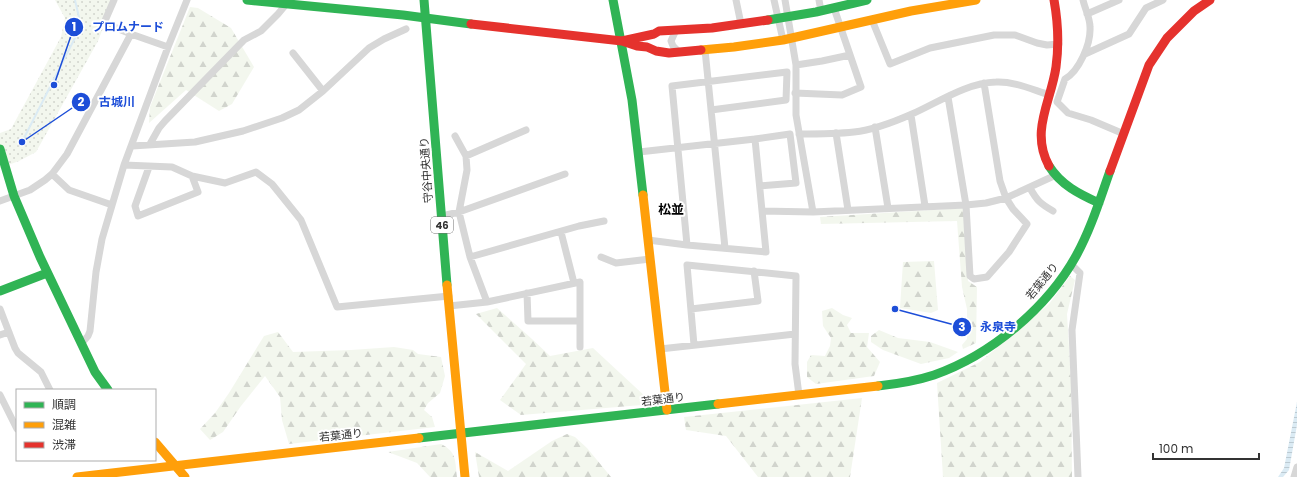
<svg xmlns="http://www.w3.org/2000/svg" width="1297" height="477" viewBox="0 0 1297 477" font-family="Poppins,'Noto Sans JP',sans-serif">
<style>
.grass{fill:url(#grass-dots)}
.forest{fill:url(#forest-firs)}
.water{fill:url(#water-rules)}
.lines{fill:none;stroke-linecap:round;stroke-linejoin:round}
.stream{stroke:#dbebf4;stroke-width:2}
.street{stroke:#d7d7d7;stroke-width:7}
.fast{stroke:#30b455;stroke-width:9}
.slow{stroke:#ff9f0a;stroke-width:9}
.jam{stroke:#e5322d;stroke-width:9}
.labels{text-anchor:middle;dominant-baseline:central;stroke-width:4;stroke-linejoin:round;paint-order:stroke}
.shield{fill:#fff;stroke:#707070;stroke-width:1}
.shield-label{font-size:10px;font-weight:bold;fill:#333}
.street-label{font-size:11px;fill:#333;stroke:#fff}
.quarter-label{font-size:13px;font-weight:bold;fill:#000;stroke:#fff}
.leader{fill:none;stroke:#1d4ed8;stroke-width:1.5}
.callout-dot{fill:#1d4ed8;stroke:#fff;stroke-width:1.5}
.mark-label{font-size:12px;text-anchor:middle;font-weight:bold;fill:#fff}
.callout-label{font-size:12px;text-anchor:middle;font-weight:bold;fill:#1d4ed8;stroke:#fff;stroke-width:4;stroke-linejoin:round;paint-order:stroke}
</style>
<defs>
<pattern id="grass-dots" width="8" height="8" patternUnits="userSpaceOnUse"><rect width="8" height="8" fill="#f3f7ee"/><path d="M2 2h.1M6 6h.1" fill="none" stroke="#d1d4cd" stroke-width="1.8" stroke-linecap="round"/></pattern>
<pattern id="forest-firs" width="22" height="20" patternUnits="userSpaceOnUse"><rect width="22" height="20" fill="#f3f7ee"/><path d="M5 1l3.5 6h-7zM16 11l3.5 6h-7z" fill="#d1d4cd"/></pattern>
<pattern id="water-rules" width="6" height="5" patternUnits="userSpaceOnUse"><rect width="6" height="5" fill="#dbebf4"/><path d="M0 2.5h6" fill="none" stroke="#bccad2"/></pattern>
</defs>
<rect width="100%" height="100%" fill="#fff"/>
<path class="grass" d="M55 0H114L98 41 36 152 19 161 0 168V133L11 129 61 37 65 18Z"/>
<path class="forest" d="M190 7 198 8 231 28 254 67 232 104 219 111 186 90 149 123 150 107Z
M964 208 968 281 977 287 976 343 963 349 962 345 967 339V309L962 287 957 221 821 224 820 217Z
M934 261 938 310 931 313 900 308 903 262Z
M1070 276 1075 280 1067 314 1071 382 1072 477H943L937 383 980 362 1049 304Z
M497 308 532 339 550 356 593 348 647 398 642 405 521 415 500 400 526 364 476 314Z
M832 308 843 315 852 318 847 325 851 333H869L867 347 880 362 874 376 816 384 807 377V362L811 355 825 356 830 346 831 338 823 326 822 311Z
M879 330 898 338 930 342 958 352 949 358 921 364 883 350 871 342V336Z
M278 332 293 352 351 350 394 347 413 350 418 354 441 357 445 376 440 393 428 403 424 410 432 417 435 427 289 444 282 420 280 397 265 376 241 406 223 432 210 440 200 429 215 413 229 393 264 336Z
M862 398 850 477H758L726 436 686 430 684 417Z
M567 434 575 437 587 448 611 477H479L475 452 508 471 552 441Z
M441 444C457 452 455 461 457 477H430L417 463 388 452Z"/>
<path class="water" d="M1297 402V425L1289 470 1283 477H1278L1284 468Z"/>
<g class="lines">
<path class="stream" d="M20 143 22 142 81 26 75 0"/>
<path class="street" d="M114 0 104 23 131 34 168 47
M736 0 741 24
M774 0 783 40
M819 0 821 11
M1083 0C1085 9 1090 18 1090 27 1091 44 1079 71 1065 79L1057 102 1068 113 1091 120 1124 134
M1087 14 1119 0
M872 20 890 64 930 48 994 35H1015L1037 43 1047 45 1059 44
M676 30 671 41 673 46 679 52
M705 50 725 248
M293 53 323 91
M1085 54 1129 34 1146 8 1163 0
M796 65 822 61 850 55
M795 93 842 95 861 87 834 8
M948 97 966 205 970 276 974 279 987 277 1009 252 1027 224 1013 209 1006 198 1000 181 984 83
M911 115 925 206
M875 127 888 208
M836 133 848 210
M799 134C817 134 836 134 854 132 873 130 894 122 912 114 939 102 966 83 996 82 1014 81 1033 90 1050 95
M455 136 466 156 467 170 459 212 470 257 487 302
M755 139 790 134 796 183 760 186
M150 144 159 128 165 121 244 40 261 31 278 14 288 2
M132 146 195 142 243 131 282 118 299 110 323 91 369 48 384 39 406 29
M639 152 755 139 766 252 687 245 648 240
M466 156 526 130
M124 165 172 167 192 176 225 183 256 172 272 184 301 220 337 307 449 296
M149 167 135 206 138 216 198 192 192 176
M52 174 69 190 112 205
M1030 188C1037 201 1041 204 1053 211
M0 201 30 190 45 180 52 174 67 154 131 34
M762 211 813 212 796 115V65L785 0
M813 212 966 205 986 203 1006 198 1056 175
M442 216 459 212 565 174
M561 232 574 283
M687 245 672 86 787 72 786 100 711 110
M470 257 579 226 604 221
M601 257 616 263 650 259
M1071 264 1080 273 1072 330 1078 477
M527 293 528 321H580
M449 306 487 302 580 282V347
M0 309 15 348 18 353 41 372 50 390
M691 309 758 301 754 271
M0 335 9 332
M81 344 88 336 90 331 96 272 102 239 124 165 168 47 187 0
M694 345 687 265 796 276 795 364 799 395
M660 349 795 334
M0 395 17 429
M1294 477 1297 467"/>
<path class="fast" d="M247 0 403 15 471 24
M424 0 447 285
M613 0 632 100 643 195
M768 20 816 12 867 0
M0 149 14 196 40 257 95 372 108 390
M1049 166C1061 185 1079 194 1099 203
M0 291 47 273
M878 386C896 384 916 381 934 375 991 355 1047 308 1076 256 1091 229 1100 199 1110 171
M419 438 718 404"/>
<path class="slow" d="M701 50 734 47 783 40 911 11 976 0
M643 195 667 410
M447 285 465 477
M718 404 878 386
M155 442 185 477
M77 477 419 438"/>
<path class="jam" d="M471 24 622 41 637 46 647 47 656 51 669 53 701 50
M622 41 654 34 659 31 712 28 768 20
M1049 166C1030 131 1051 102 1056 67 1059 45 1058 22 1054 0
M1110 171 1149 65 1167 38 1194 11 1210 0"/>
</g>
<g class="labels">
<rect class="shield" x="431" y="217" width="22" height="16" rx="3"/>
<g class="shield-label">
<text x="442" y="225">46</text>
</g>
<g class="street-label">
<text transform="translate(426 170) rotate(-94)">守谷中央通り</text>
<text transform="translate(1042 281) rotate(-51)">若葉通り</text>
<text transform="translate(663 399) rotate(-7)">若葉通り</text>
<text transform="translate(341 435) rotate(-6)">若葉通り</text>
</g>
<g class="quarter-label">
<text x="671" y="209">松並</text>
</g>
</g>
<path class="leader" d="M54 85L74 27M22 142L81 102M895 309L962 327"/>
<g class="callout-dot">
<circle cx="54" cy="85" r="4"/>
<circle cx="22" cy="142" r="4"/>
<circle cx="895" cy="309" r="4"/>
<circle cx="74" cy="27" r="10"/>
<circle cx="81" cy="102" r="10"/>
<circle cx="962" cy="327" r="10"/>
</g>
<g class="mark-label">
<text x="74" y="31">1</text>
<text x="81" y="106">2</text>
<text x="962" y="331">3</text>
</g>
<g class="callout-label">
<text x="128" y="31">プロムナード</text>
<text x="117" y="106">古城川</text>
<text x="998" y="331">永泉寺</text>
</g>
<rect x="16" y="389" width="140" height="72" fill="#ffffff" stroke="#adadad"/>
<rect x="24" y="402" width="20" height="6" fill="#30b455" stroke="#adadad"/>
<text x="52" y="409" font-size="12" fill="#333333">順調</text>
<rect x="24" y="422" width="20" height="6" fill="#ff9f0a" stroke="#adadad"/>
<text x="52" y="429" font-size="12" fill="#333333">混雑</text>
<rect x="24" y="442" width="20" height="6" fill="#e5322d" stroke="#adadad"/>
<text x="52" y="449" font-size="12" fill="#333333">渋滞</text>
<path d="M1153 453v6h106v-6" fill="none" stroke="#333333" stroke-width="2"/>
<text x="1159" y="453" font-size="12" fill="#333333" stroke="#ffffff" stroke-width="3" paint-order="stroke">100 m</text>
</svg>
